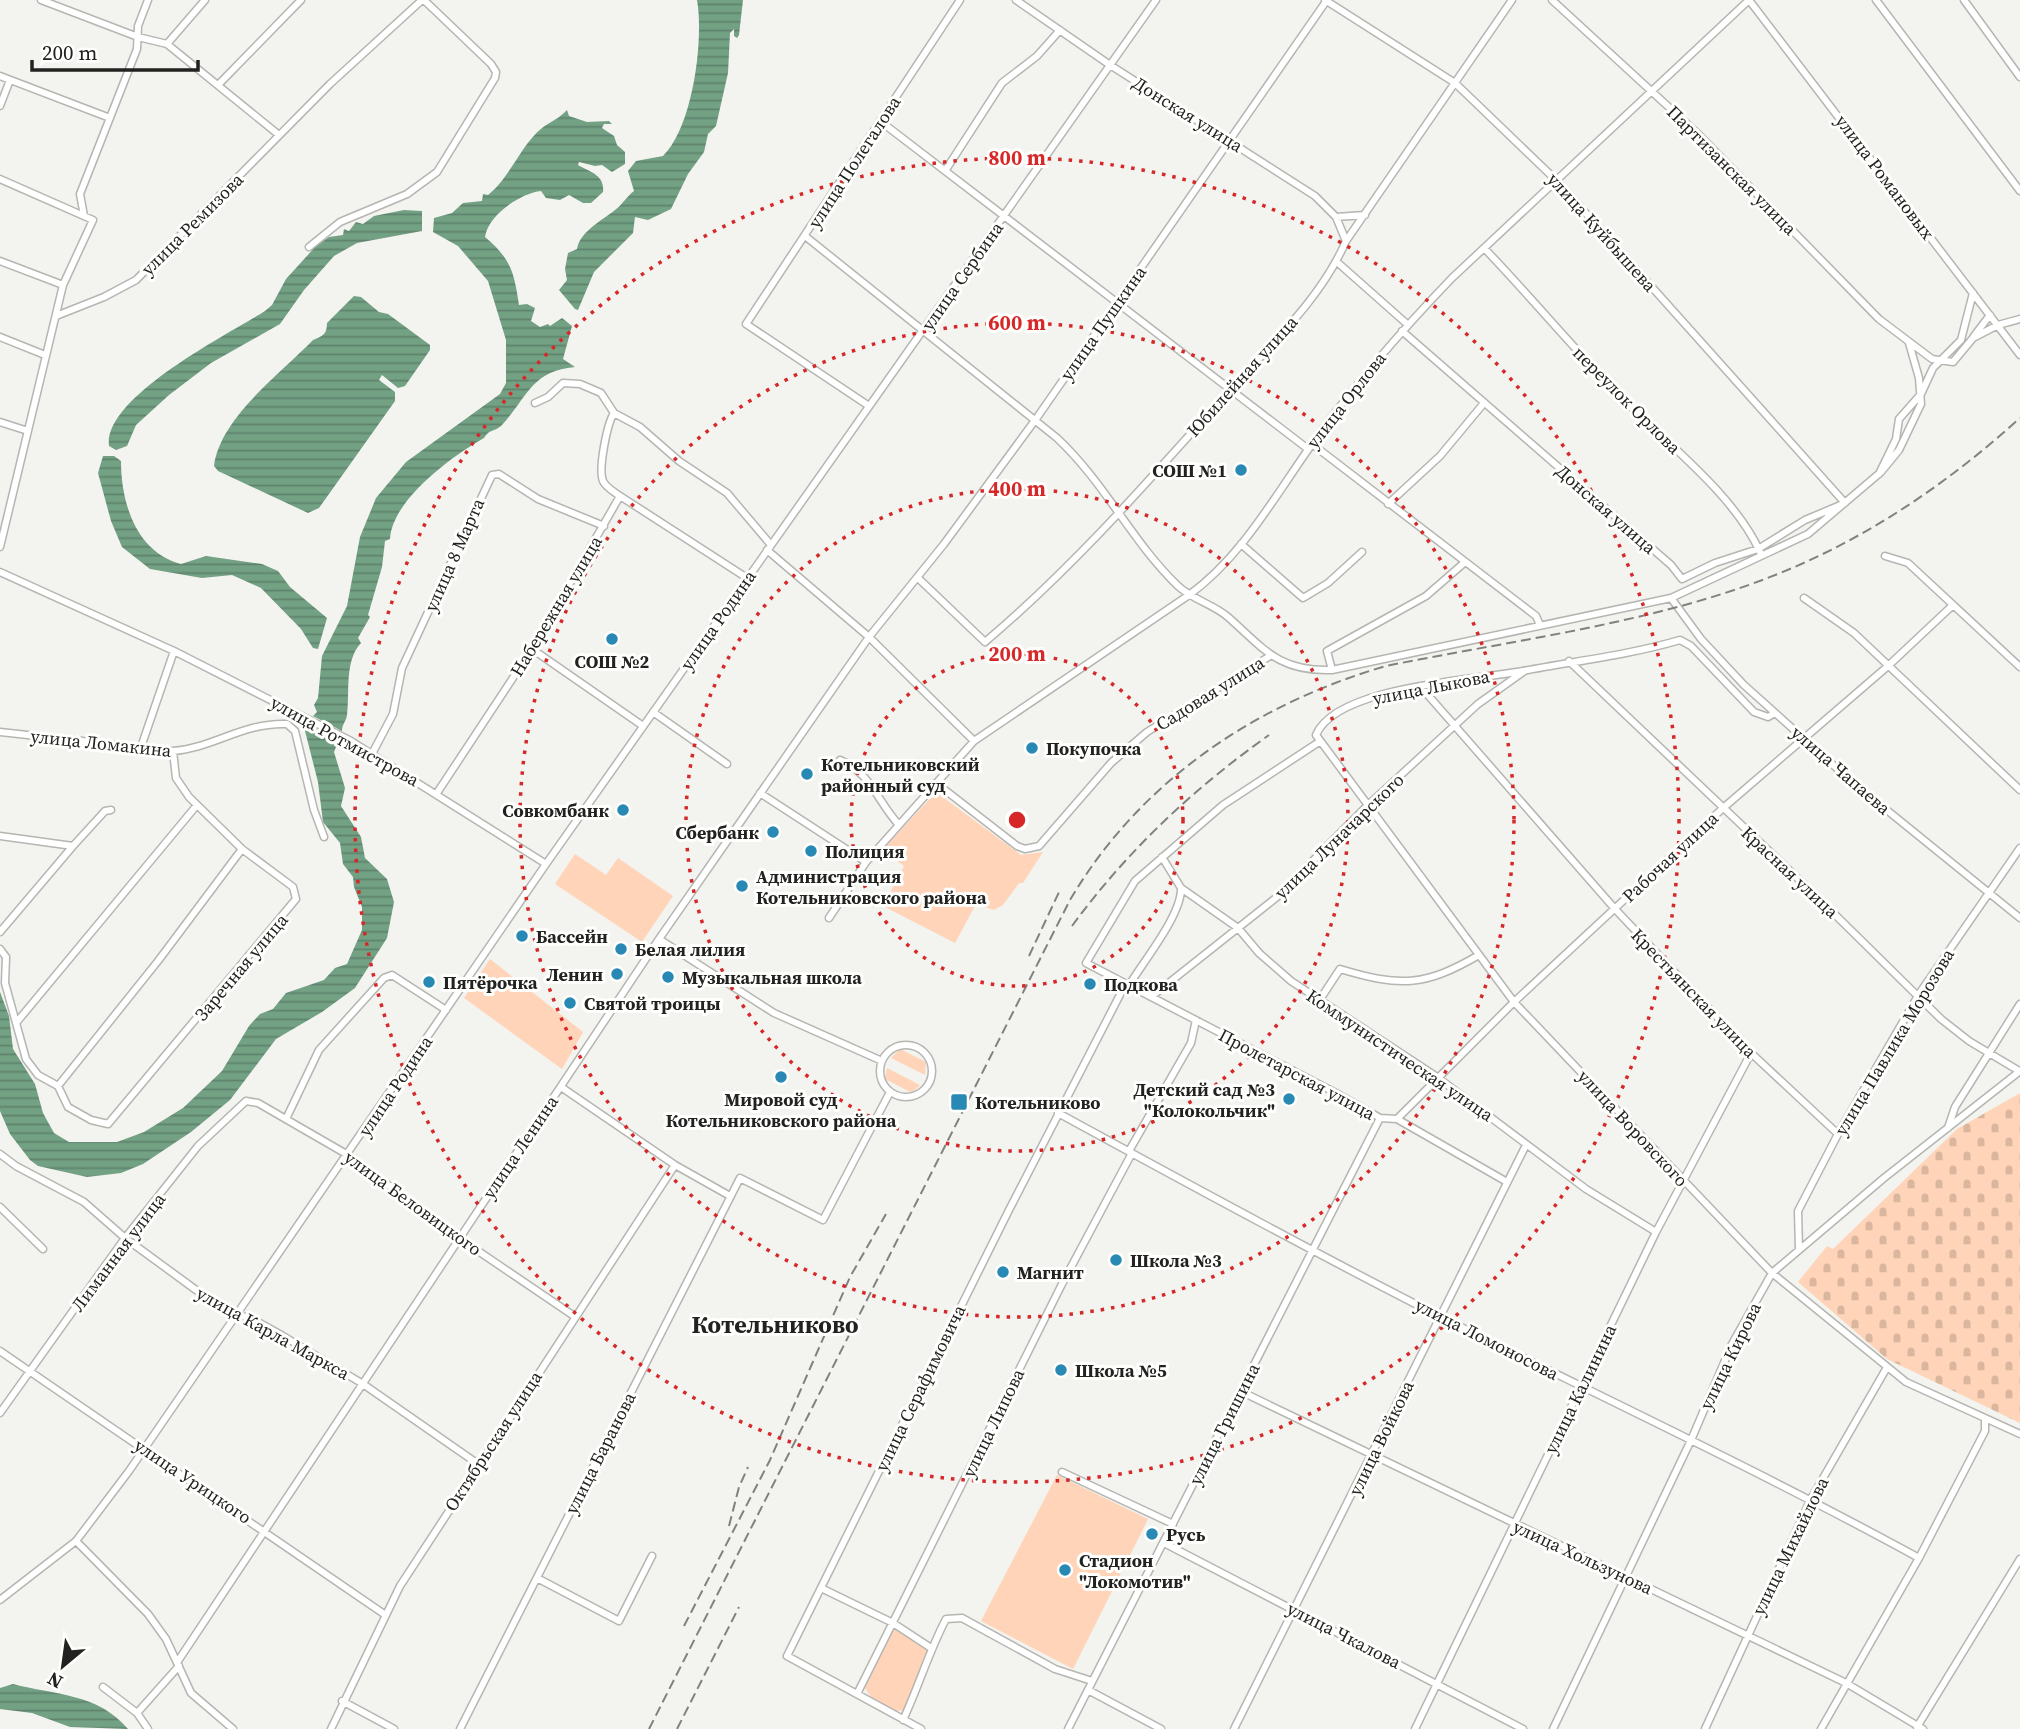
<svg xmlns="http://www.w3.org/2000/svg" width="2020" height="1729" viewBox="0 0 2020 1729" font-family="'Source Serif 4',serif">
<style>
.green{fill:#ffd4b8}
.cemetery{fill:url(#cemetery-stones)}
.water{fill:url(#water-rules)}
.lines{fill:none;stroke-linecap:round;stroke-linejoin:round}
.minor-casing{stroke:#b5b5b1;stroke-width:9}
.minor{stroke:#fff;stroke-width:6}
.rail{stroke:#81817e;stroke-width:2;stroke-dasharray:10 5;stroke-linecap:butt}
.ring{fill:none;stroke:#d62828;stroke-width:3.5;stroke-dasharray:3.5 7}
.poi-dot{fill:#2889b4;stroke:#fffffe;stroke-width:2.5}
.labels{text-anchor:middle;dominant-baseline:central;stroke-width:6;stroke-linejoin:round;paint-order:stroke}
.street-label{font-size:18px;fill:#222220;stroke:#fffffe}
.poi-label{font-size:18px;font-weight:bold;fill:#222220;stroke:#fffffe;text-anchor:start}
.district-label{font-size:24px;font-weight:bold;fill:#222220;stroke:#fffffe}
.centre{fill:#d62828;stroke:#fffffe;stroke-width:3.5}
.ring-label{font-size:21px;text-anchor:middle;font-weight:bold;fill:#d62828;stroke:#fffffe;stroke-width:6;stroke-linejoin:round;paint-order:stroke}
</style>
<defs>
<pattern id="cemetery-stones" width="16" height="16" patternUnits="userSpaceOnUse" patternTransform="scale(1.75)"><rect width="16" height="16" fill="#ffd4b8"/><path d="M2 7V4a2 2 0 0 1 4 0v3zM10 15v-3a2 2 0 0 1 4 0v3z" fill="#dab69e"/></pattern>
<pattern id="water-rules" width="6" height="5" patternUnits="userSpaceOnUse" patternTransform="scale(1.75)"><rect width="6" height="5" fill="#73a184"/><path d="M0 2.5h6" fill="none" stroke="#5e836c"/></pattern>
</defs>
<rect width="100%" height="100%" fill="#f3f3ef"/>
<path class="green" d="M936 792 1021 855 1043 852 1023 883H1019L1003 905 994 910 976 904 955 943 883 906 904 866 886 853 887 845Z
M575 854 606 875 618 858 673 896 642 942 555 884Z
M490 959 583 1032 562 1069 464 998Z
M900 1049 926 1062 925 1075 891 1058Z
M887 1068 920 1085 912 1093 885 1079Z
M1057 1475 1148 1519 1073 1669 981 1621Z
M893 1628 923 1644 928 1652 904 1710 897 1711 872 1698 864 1687Z"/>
<path class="cemetery" d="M2020 1093V1423L1887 1359 1798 1282 1827 1246 1833 1249 1957 1129Z"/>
<path class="water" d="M697 0H743L739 35 737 38 734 36V29L730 33 728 73 716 126 708 134 704 152 688 174 671 209 648 220 635 217 633 233 594 272 578 310 575 309 559 290 567 280 565 269 568 253 577 249C580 231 603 220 615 210 622 205 627 196 634 191L628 171 636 161 663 156C693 127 704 39 697 0Z
M567 110 569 116 587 122 609 121 612 124H604L602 128 614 136 617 145 625 152V164L612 172 602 165 595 166 579 162 578 165C590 172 605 175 603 192L591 203H583L569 195 560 200 546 198 541 191C521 193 488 215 485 237 511 259 514 272 519 305L527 304 535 308 531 321 540 327 548 324 550 326 562 318 572 326 563 359 575 367C530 371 527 399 501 426 494 432 489 429 484 438 452 456 392 500 390 539L385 541 382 567 368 615 370 617 358 638 361 643C344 661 350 693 347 715 346 722 342 724 342 731L313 716 317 712 314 705 318 698 322 656 347 606 360 537 376 498 406 462 500 394 506 383V340L488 281 458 246 433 232 434 218 452 213 463 203 482 201 483 194 488 195C510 178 520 146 542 128 550 122 560 118 567 110Z
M404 210 422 211V231L357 243 334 256 304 290 280 324 211 363 169 395 136 425 127 446 116 450 109 446C103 397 229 334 265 311L272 305 286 279 316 246 329 237 343 235 344 229 349 231 356 222 363 224 374 216Z
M354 296 361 297 379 312 388 314 430 345V350L405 386 398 388 382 375 379 380 395 392V401L319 508 308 513 218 471 214 466C220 418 280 374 313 340 323 336 327 334 327 323Z
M103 456H114L121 461C121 503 136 552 181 564L206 556 262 564 278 571 290 587 327 618 318 649 313 648 301 629 261 588 232 575 202 578 150 569 122 547 111 521 98 473Z
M303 723 345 743 336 747 334 752 345 788 341 806 361 837 365 858 387 879 394 902 387 938 355 988 322 1012 276 1039 230 1100 191 1132 143 1164 121 1173 87 1177 38 1166 30 1160 10 1134 0 1111V992L9 1016 13 1049 35 1084 43 1113 54 1133 69 1142H117L144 1132 183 1108 222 1071 249 1026 260 1014 273 1009 286 993 324 980 335 968 347 964 362 930V907L354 887 353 877 343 864 340 843 323 822 318 782Z
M13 1684C54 1695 98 1693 128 1729L70 1727 32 1713 0 1709V1688Z"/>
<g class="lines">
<defs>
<path id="minor" d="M41 0 138 37 167 44 279 135
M1016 0 1110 65 1315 196 1336 217 1346 241
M1325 0 1455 83 1557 181 1845 503
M1552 0 1697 133 1879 319 1932 359 1953 362 1973 338 1998 325 2020 319
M1749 0 2020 355
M1876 0 2020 191
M1964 0 2020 77
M167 44 205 0
M0 76 110 118
M218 85 301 0
M0 106 10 80
M880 121 1308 449
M945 171 1002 83 1037 56 1060 30
M0 179 93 220 63 285 0 547
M84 216 80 194 137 49 138 26 148 0
M1336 217 1365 215
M805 236 1057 438C1106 484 1132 542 1178 586 1193 600 1213 604 1228 617 1264 649 1279 672 1332 670L1671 598 1808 534 1881 472 1899 450 1921 404 1919 378 1909 343
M309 247 340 222 407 194 437 172 495 78 496 72 491 64 424 0
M1484 248C1531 297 1574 349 1621 397 1666 443 1734 494 1760 552
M0 261 63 285
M1337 262 1407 324
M56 316 104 297 136 280 330 84 422 0
M1402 331 1671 565 1682 579 1715 563 1758 549 1805 520 1843 504
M1974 336 1990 315
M0 337 45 355
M535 403 548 397 563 383 580 384 601 393 614 413 640 427 679 461 727 493 771 545
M869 406 746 324 960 0
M0 422 28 431
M1312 444 1536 616 1540 625
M1879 474 1896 439 1899 419 1921 394 1933 368 1961 340 1973 293
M620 496 747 578
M1388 504 1440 456 1484 403
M1241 544 1303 598 1328 583 1362 552
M767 550 869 637 974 741
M1885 556 1908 563 2020 667
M0 572 174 651 351 741 546 864
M918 578 985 642C1075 566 1151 478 1229 391 1271 344 1321 299 1346 241L1512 0
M1671 598 1701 639 1744 685 1851 781 2020 918
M1804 598 1854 633 2020 790
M532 649 643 726
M1569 661 1810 890 1941 1019 1969 1041 2019 1071
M1332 670 1327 651 1426 596 1464 563
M1420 686 1615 909 1751 1053 1838 1134
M653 712 727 764
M1775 713 1768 717 1754 712 1691 646 1680 640C1629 655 1575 661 1523 671 1476 680 1336 686 1316 735L1514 1002 1772 1273 1906 1382 2020 1434
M0 732 173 751C213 748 244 722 287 724L295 731 314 810 324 837
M1319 742 1223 805 1135 881 1086 963 1334 1092 1380 1118 1397 1119 1507 1182
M140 750 174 651
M373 752 393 714 402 668 492 475 499 474 538 499 604 526
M840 760C871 773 877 801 899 825
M936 783 1017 846 1025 849 1039 846 1111 763 1147 732 1270 656
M437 793 532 649 620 496C615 492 606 488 603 481 598 469 607 424 614 413
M760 793 866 862
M0 836 73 846 0 932
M73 846 105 811 111 810
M1162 857 1181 888 1238 928 1259 953 1291 981 1437 1077 1586 1189 1656 1232
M829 918 866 862 974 741 1189 595C1244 555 1277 492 1317 437 1358 380 1403 329 1452 278L1749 0
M659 939 774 1013 882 1061
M0 949 6 957 5 983 26 1059 38 1075 58 1086 68 1107 91 1120 108 1124 296 899 293 887 242 849 189 797 176 778 173 751
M1128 987C1142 963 1182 915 1181 888
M1151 997 1277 897 1367 806 1478 704 1523 672
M1319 1001 1340 969C1400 987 1424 987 1479 955
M16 1023 197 805
M880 1071a26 26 0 1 1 52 0a26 26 0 1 1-52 0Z
M58 1086 158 961 242 849
M561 1087 675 1165 730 1196
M1058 1113C1185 1182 1312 1252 1441 1317 1601 1397 1762 1472 1919 1558
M286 1119 319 1050 384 978 392 975 446 1010
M1397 1119 1514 1002 1722 809 1888 666 1953 605
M1948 1128 1955 1107 2020 1004
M1129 1151 1191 1043 1196 1020
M0 1154 16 1166 84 1202 125 1238 196 1290 237 1316 249 1317 283 1336 363 1384 478 1464
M0 1207 43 1249
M1799 1249 1798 1211 1838 1134 1919 994 2020 848
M0 1351 384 1614
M1240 1391 1846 1683 1923 1729
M0 1413 125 1238 198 1146 246 1101 258 1103 348 1155 459 1238 574 1316
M1062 1472 1173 1524
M76 1541 148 1614 166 1639 191 1693 233 1729
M1164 1543 1523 1729
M537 1578 619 1621 652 1556
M821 1588 893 1623 931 1648
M0 1600 76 1541 129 1471 546 864 1156 0
M178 1661 659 939 869 637 944 544 1036 419 1327 0
M103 1687 137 1713
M1088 1690 1161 1729
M857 1694 1062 1284 1132 1153
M342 1701 394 1729
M903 1720C919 1686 929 1651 946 1619L962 1618 1055 1669 1092 1681
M1917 1727 2020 1559
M148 1729 137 1713 179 1666
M331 1729 400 1586 675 1165
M460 1729 740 1178 823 1220 890 1092
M921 1729 787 1656 1008 1212 1125 985
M1068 1729 1380 1118
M1234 1729 1526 1145
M1415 1729 1656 1232 1751 1053
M1553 1729 1692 1438 1732 1344 1772 1273 1884 1178 2020 1071
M1705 1729 1811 1499 1886 1369
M1821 1729 1919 1558 1985 1431V1418"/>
</defs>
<use href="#minor" class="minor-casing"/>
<use href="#minor" class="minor"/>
<path class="rail" d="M1072 926C1127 851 1193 789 1269 735
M1029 956 1060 890
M729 1526 739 1487 748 1467
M684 1626 770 1460 850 1277 886 1214
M649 1729 1070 900C1140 781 1255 704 1386 666 1509 641 1647 624 1765 579 1860 543 1945 486 2020 418
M677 1729 739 1607"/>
</g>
<g class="ring">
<circle cx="1017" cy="820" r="166"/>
<circle cx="1017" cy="820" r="331"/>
<circle cx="1017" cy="820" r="497"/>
<circle cx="1017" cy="820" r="662"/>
</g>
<g class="poi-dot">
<circle cx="1241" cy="470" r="7"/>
<circle cx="612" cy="639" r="7"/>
<circle cx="1032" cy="748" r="7"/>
<circle cx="807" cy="774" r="7"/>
<circle cx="623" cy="810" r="7"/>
<circle cx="773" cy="832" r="7"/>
<circle cx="811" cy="851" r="7"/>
<circle cx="742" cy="886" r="7"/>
<circle cx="522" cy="936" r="7"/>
<circle cx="621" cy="949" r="7"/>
<circle cx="617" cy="974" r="7"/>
<circle cx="668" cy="977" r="7"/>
<circle cx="429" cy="982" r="7"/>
<circle cx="1090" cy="984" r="7"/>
<circle cx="570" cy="1003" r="7"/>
<circle cx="781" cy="1077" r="7"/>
<circle cx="1289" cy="1099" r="7"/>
<rect x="950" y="1093" width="18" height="18" rx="3.5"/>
<circle cx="1116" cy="1260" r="7"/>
<circle cx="1003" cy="1272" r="7"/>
<circle cx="1061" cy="1370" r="7"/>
<circle cx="1152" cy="1534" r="7"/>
<circle cx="1065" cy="1570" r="7"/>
</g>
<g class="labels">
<g class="street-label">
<text transform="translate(1188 114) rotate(32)">Донская улица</text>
<text transform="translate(854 162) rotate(-57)">улица Полегалова</text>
<text transform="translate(1732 170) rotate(45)">Партизанская улица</text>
<text transform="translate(1885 177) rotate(53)">улица Романовых</text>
<text transform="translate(192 224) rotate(-45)">улица Ремизова</text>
<text transform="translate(1602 232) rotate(48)">улица Куйбышева</text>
<text transform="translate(962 276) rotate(-55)">улица Сербина</text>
<text transform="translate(1103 323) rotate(-55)">улица Пушкина</text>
<text transform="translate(1242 376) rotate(-48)">Юбилейная улица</text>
<text transform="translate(1346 400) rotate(-52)">улица Орлова</text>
<text transform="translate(1627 400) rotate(45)">переулок Орлова</text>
<text transform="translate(1606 509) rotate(41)">Донская улица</text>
<text transform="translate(454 555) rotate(-66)">улица 8 Марта</text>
<text transform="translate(556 606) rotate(-59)">Набережная улица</text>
<text transform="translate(718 620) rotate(-55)">улица Родина</text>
<text transform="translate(1431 687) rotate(-11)">улица Лыкова</text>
<text transform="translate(1210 693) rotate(-32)">Садовая улица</text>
<text transform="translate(345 741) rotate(29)">улица Ротмистрова</text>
<text transform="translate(101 743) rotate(6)">улица Ломакина</text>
<text transform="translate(1841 770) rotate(41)">улица Чапаева</text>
<text transform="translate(1339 836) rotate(-44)">улица Луначарского</text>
<text transform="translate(1670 857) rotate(-43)">Рабочая улица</text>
<text transform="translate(1790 872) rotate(43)">Красная улица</text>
<text transform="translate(241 967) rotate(-50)">Заречная улица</text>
<text transform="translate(1694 993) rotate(46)">Крестьянская улица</text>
<text transform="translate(1894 1042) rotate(-59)">улица Павлика Морозова</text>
<text transform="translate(1400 1055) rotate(34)">Коммунистическая улица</text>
<text transform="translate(1297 1074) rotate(28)">Пролетарская улица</text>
<text transform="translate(395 1086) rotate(-56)">улица Родина</text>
<text transform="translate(1633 1128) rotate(47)">улица Воровского</text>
<text transform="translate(520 1147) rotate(-56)">улица Ленина</text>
<text transform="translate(413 1203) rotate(36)">улица Беловицкого</text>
<text transform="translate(118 1252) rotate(-53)">Лиманная улица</text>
<text transform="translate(273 1333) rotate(29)">улица Карла Маркса</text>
<text transform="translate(1487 1339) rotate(27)">улица Ломоносова</text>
<text transform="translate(1730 1356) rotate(-64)">улица Кирова</text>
<text transform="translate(920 1388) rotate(-64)">улица Серафимовича</text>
<text transform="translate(1580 1389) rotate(-64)">улица Калинина</text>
<text transform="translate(993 1423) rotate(-64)">улица Липова</text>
<text transform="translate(1224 1424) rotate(-63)">улица Гришина</text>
<text transform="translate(1381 1438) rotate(-64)">улица Войкова</text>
<text transform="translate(493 1441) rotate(-57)">Октябрьская улица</text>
<text transform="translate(600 1453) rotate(-63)">улица Баранова</text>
<text transform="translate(193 1481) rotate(34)">улица Урицкого</text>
<text transform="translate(1790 1546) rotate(-64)">улица Михайлова</text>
<text transform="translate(1583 1557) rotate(25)">улица Хользунова</text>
<text transform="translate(1344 1635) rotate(27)">улица Чкалова</text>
</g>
<g class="poi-label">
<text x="1227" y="470" text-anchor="end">СОШ №1</text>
<text x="612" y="661" text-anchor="middle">СОШ №2</text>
<text x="1046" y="748">Покупочка</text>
<text x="821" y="764">Котельниковский<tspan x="821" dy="21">районный суд</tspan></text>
<text x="609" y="810" text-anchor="end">Совкомбанк</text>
<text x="759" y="832" text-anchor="end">Сбербанк</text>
<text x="825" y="851">Полиция</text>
<text x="756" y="876">Администрация<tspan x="756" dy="21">Котельниковского района</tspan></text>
<text x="536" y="936">Бассейн</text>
<text x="635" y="949">Белая лилия</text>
<text x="603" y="974" text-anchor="end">Ленин</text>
<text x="682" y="977">Музыкальная школа</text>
<text x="443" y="982">Пятёрочка</text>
<text x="1104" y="984">Подкова</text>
<text x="584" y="1003">Святой троицы</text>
<text x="1275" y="1089" text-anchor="end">Детский сад №3<tspan x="1275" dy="21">"Колокольчик"</tspan></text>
<text x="781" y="1099" text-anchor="middle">Мировой суд<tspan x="781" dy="21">Котельниковского района</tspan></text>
<text x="975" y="1102">Котельниково</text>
<text x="1130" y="1260">Школа №3</text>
<text x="1017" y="1272">Магнит</text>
<text x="1075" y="1370">Школа №5</text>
<text x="1166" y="1534">Русь</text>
<text x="1079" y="1560">Стадион<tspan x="1079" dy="21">"Локомотив"</tspan></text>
</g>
<g class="district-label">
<text x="775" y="1324">Котельниково</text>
</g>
</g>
<circle cx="1017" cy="820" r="10" class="centre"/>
<g class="ring-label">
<text x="1017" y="165">800 m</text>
<text x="1017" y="330">600 m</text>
<text x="1017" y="496">400 m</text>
<text x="1017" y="661">200 m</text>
</g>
<g transform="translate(63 1666) rotate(209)" stroke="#fffffe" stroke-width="5" paint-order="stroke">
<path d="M0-5L12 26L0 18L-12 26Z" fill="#222220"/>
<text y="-10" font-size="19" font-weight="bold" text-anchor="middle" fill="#222220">N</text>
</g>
<path d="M32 60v10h166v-10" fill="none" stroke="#222220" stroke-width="3.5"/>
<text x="42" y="60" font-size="21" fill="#222220" stroke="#fffffe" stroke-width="5" paint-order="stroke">200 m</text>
</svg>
